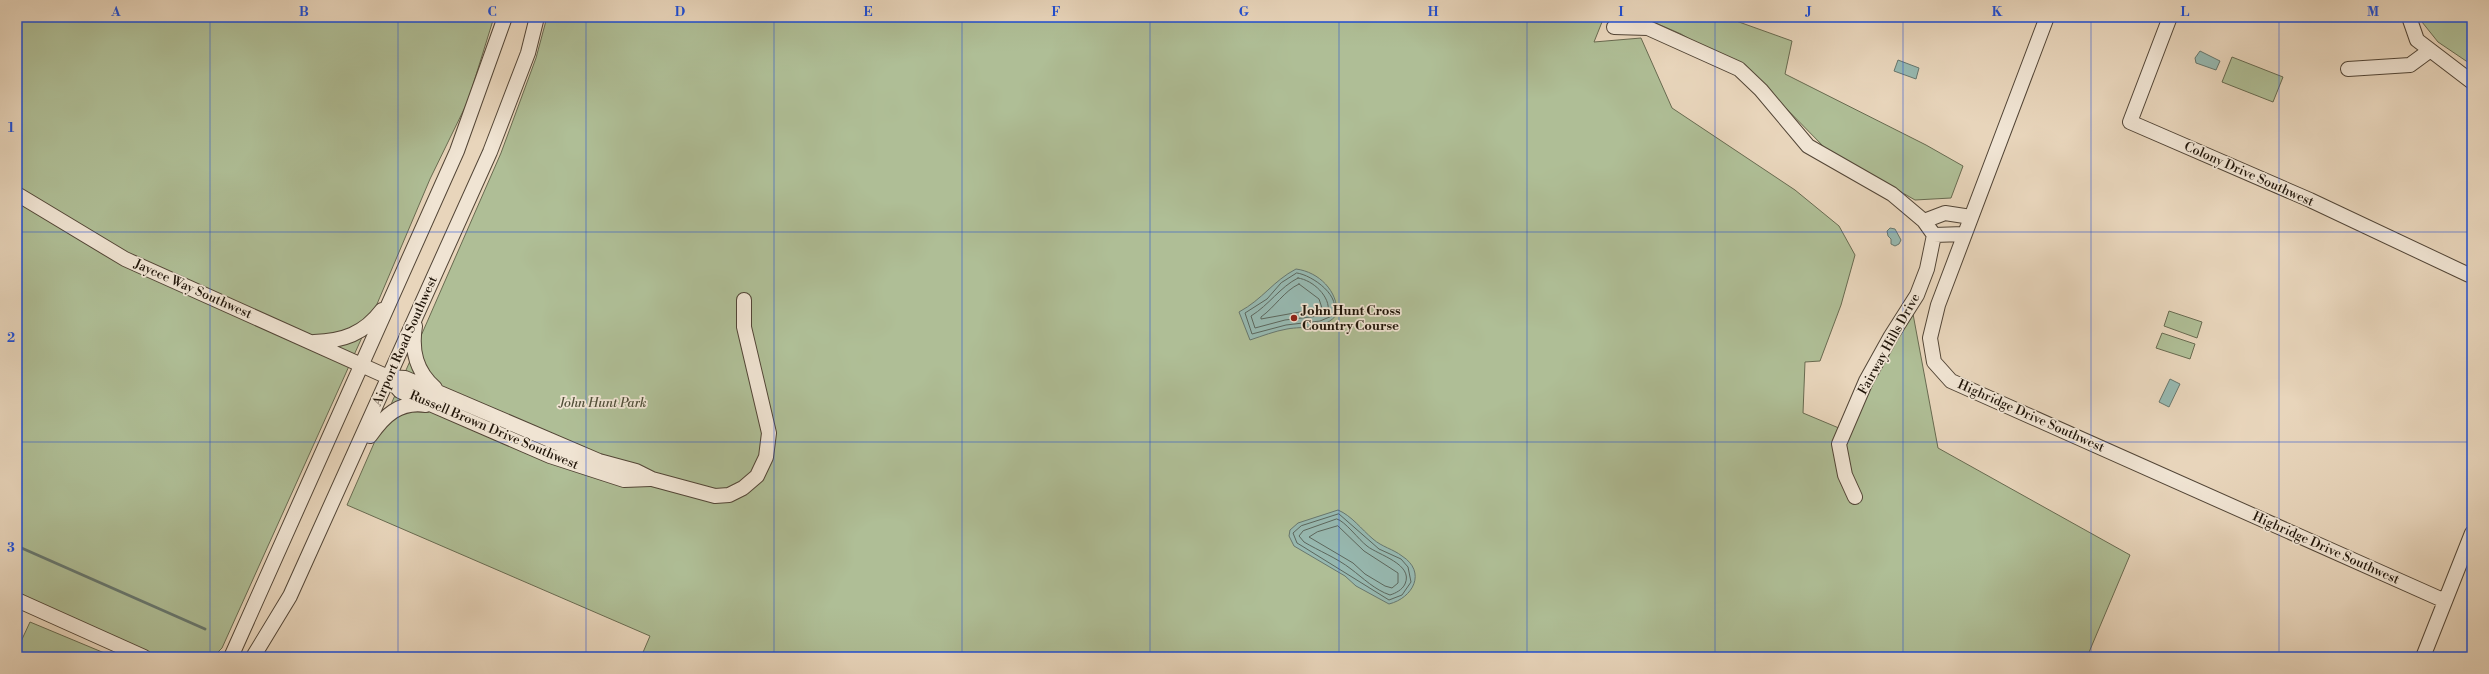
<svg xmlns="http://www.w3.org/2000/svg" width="2489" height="674" viewBox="0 0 2489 674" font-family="'Libre Bodoni',serif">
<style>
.green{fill:#afbe96;stroke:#686a50}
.water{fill:#97b9b1;stroke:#67776e}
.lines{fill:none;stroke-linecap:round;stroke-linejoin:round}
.shore{stroke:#5c675d;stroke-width:1}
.stream{stroke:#67776e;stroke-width:3}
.minor-casing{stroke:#524536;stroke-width:16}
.minor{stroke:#f0e4d3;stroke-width:14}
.grid{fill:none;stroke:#1d4ed8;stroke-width:1;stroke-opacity:0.55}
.poi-dot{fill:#8f2418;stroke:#f0e4d3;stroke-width:1.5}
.labels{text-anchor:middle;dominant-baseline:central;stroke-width:3.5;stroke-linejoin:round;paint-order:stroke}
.street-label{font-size:13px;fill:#201509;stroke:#f0e4d3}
.poi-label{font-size:13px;font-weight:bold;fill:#201509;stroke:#f0e4d3;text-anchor:start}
.park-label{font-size:13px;font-style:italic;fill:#52503a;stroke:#f0e4d3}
.neatline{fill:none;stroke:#1d4ed8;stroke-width:1.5}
.grid-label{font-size:13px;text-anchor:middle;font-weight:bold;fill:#1d4ed8}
</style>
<rect width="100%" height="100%" fill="#e8d5bb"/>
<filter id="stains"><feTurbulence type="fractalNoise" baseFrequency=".005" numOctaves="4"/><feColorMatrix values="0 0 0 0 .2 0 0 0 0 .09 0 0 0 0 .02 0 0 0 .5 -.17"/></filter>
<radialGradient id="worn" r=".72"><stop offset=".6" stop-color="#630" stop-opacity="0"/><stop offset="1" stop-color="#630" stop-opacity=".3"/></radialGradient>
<path class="green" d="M17 17H494L468 101 430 179 377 304 222 648 213 657H159L17 597Z
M547 17H1604L1594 42 1641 38 1672 108 1795 190 1839 226 1855 255 1841 305 1820 361 1805 362 1803 413 1846 431 1904 326 1913 314 1938 448 2130 555 2087 657H641L650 636 347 505 501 153 536 58Z
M1642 17H1725L1792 41 1785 74 1926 145 1963 166 1951 198 1915 200 1826 149 1767 89 1734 65 1681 34Z
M2422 17H2472V65L2438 42 2422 22Z
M2232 57 2283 77 2273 102 2222 82Z
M2169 311 2202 322 2197 338 2164 326Z
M2162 333 2195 344 2190 359 2156 348Z
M30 622 114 657H17V650Z"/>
<path class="water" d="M2200 51 2220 61 2216 70 2196 63 2195 58Z
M1898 60 1919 68 1916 79 1894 71Z
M1890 228 1895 229 1901 240 1899 244 1895 246 1891 244V239L1888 236 1887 231Z
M1296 269C1319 272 1338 291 1337 314 1326 330 1303 326 1287 329 1275 331 1262 336 1250 340L1239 312C1263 299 1273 281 1296 269Z
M2170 379 2180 384 2169 407 2159 402Z
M1338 510C1352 516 1361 529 1373 539 1382 547 1393 549 1402 556 1427 572 1413 598 1389 604L1356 586 1345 576 1294 546 1289 536 1290 530 1298 523Z"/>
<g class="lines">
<path class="shore" d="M1297 273C1312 275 1344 297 1332 316L1320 321 1286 325 1252 334 1245 313 1267 299 1281 283Z
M1298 278C1313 280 1331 297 1328 312L1319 316 1285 320 1255 328 1251 316C1269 305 1280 287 1298 278Z
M1299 284 1319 299 1322 308 1261 319V317C1275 307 1284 291 1299 284Z
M1339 514 1379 549 1401 559 1408 567 1411 582 1402 595 1389 600 1302 546 1297 543 1293 533 1301 526Z
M1337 519C1345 521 1359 540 1367 546 1378 555 1414 564 1405 584 1402 590 1396 593 1390 595 1375 590 1363 578 1351 569 1337 558 1319 551 1304 542L1299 536 1303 531Z
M1338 526 1364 551 1398 573V583L1392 588 1385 586 1365 574 1353 563 1309 537 1317 532Z"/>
<path class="stream" d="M17 546 205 629"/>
<defs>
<path id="minor" d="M2047 17 1938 305 1930 338 1934 362 1951 381 2445 601
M2170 17 2130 122 2310 200 2469 275
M2409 17 2417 40 2472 82
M1614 27 1648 28 1739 69 1761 90 1808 146 1892 194 1924 221 1934 235 1927 269 1917 295 1891 336 1866 381 1839 444 1845 475 1855 497
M2348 69 2410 65 2429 51
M17 194 125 259 388 377 405 378 599 461 636 471 652 479 715 496 729 495 743 488 757 476 766 457 769 433 744 327V300
M1924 221 1945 213 1971 217
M1934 235 1964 234
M415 326C411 351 416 371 435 388
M314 342C343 341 364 334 382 310
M388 377 400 391 550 456 624 480 650 479
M370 436C384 416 399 401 426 405
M17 600 144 657
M231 657 457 151 505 17
M253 657 290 596 490 152 528 53 537 17
M2423 657 2472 533"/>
</defs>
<use href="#minor" class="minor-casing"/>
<use href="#minor" class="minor"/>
</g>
<path class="grid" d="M210 17V657M398 17V657M586 17V657M774 17V657M962 17V657M1150 17V657M1339 17V657M1527 17V657M1715 17V657M1903 17V657M2091 17V657M2279 17V657M17 232H2472M17 442H2472"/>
<circle class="poi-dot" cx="1294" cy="318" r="4"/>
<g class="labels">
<g class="street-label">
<text transform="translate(2249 174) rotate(24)">Colony Drive Southwest</text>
<text transform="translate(193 289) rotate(24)">Jaycee Way Southwest</text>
<text transform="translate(405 341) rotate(-66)">Airport Road Southwest</text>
<text transform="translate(1889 344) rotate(-61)">Fairway Hills Drive</text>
<text transform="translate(2031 416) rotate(24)">Highridge Drive Southwest</text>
<text transform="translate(494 430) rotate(23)">Russell Brown Drive Southwest</text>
<text transform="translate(2326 548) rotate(24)">Highridge Drive Southwest</text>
</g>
<g class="poi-label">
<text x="1302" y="311">John Hunt Cross<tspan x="1302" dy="15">Country Course</tspan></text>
</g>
<g class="park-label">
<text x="603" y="403">John Hunt Park</text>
</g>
</g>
<rect width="2489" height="674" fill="none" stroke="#e8d5bb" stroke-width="44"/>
<rect x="22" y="22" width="2445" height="630" class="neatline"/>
<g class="grid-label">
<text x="116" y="16">A</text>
<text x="304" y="16">B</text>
<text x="492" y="16">C</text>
<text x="680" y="16">D</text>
<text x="868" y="16">E</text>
<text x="1056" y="16">F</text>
<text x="1244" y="16">G</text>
<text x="1433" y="16">H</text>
<text x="1621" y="16">I</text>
<text x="1809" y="16">J</text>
<text x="1997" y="16">K</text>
<text x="2185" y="16">L</text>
<text x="2373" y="16">M</text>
<text x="11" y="132">1</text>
<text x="11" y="342">2</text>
<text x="11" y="552">3</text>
</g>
<rect width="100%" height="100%" filter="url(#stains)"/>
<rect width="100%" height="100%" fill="url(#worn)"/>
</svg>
